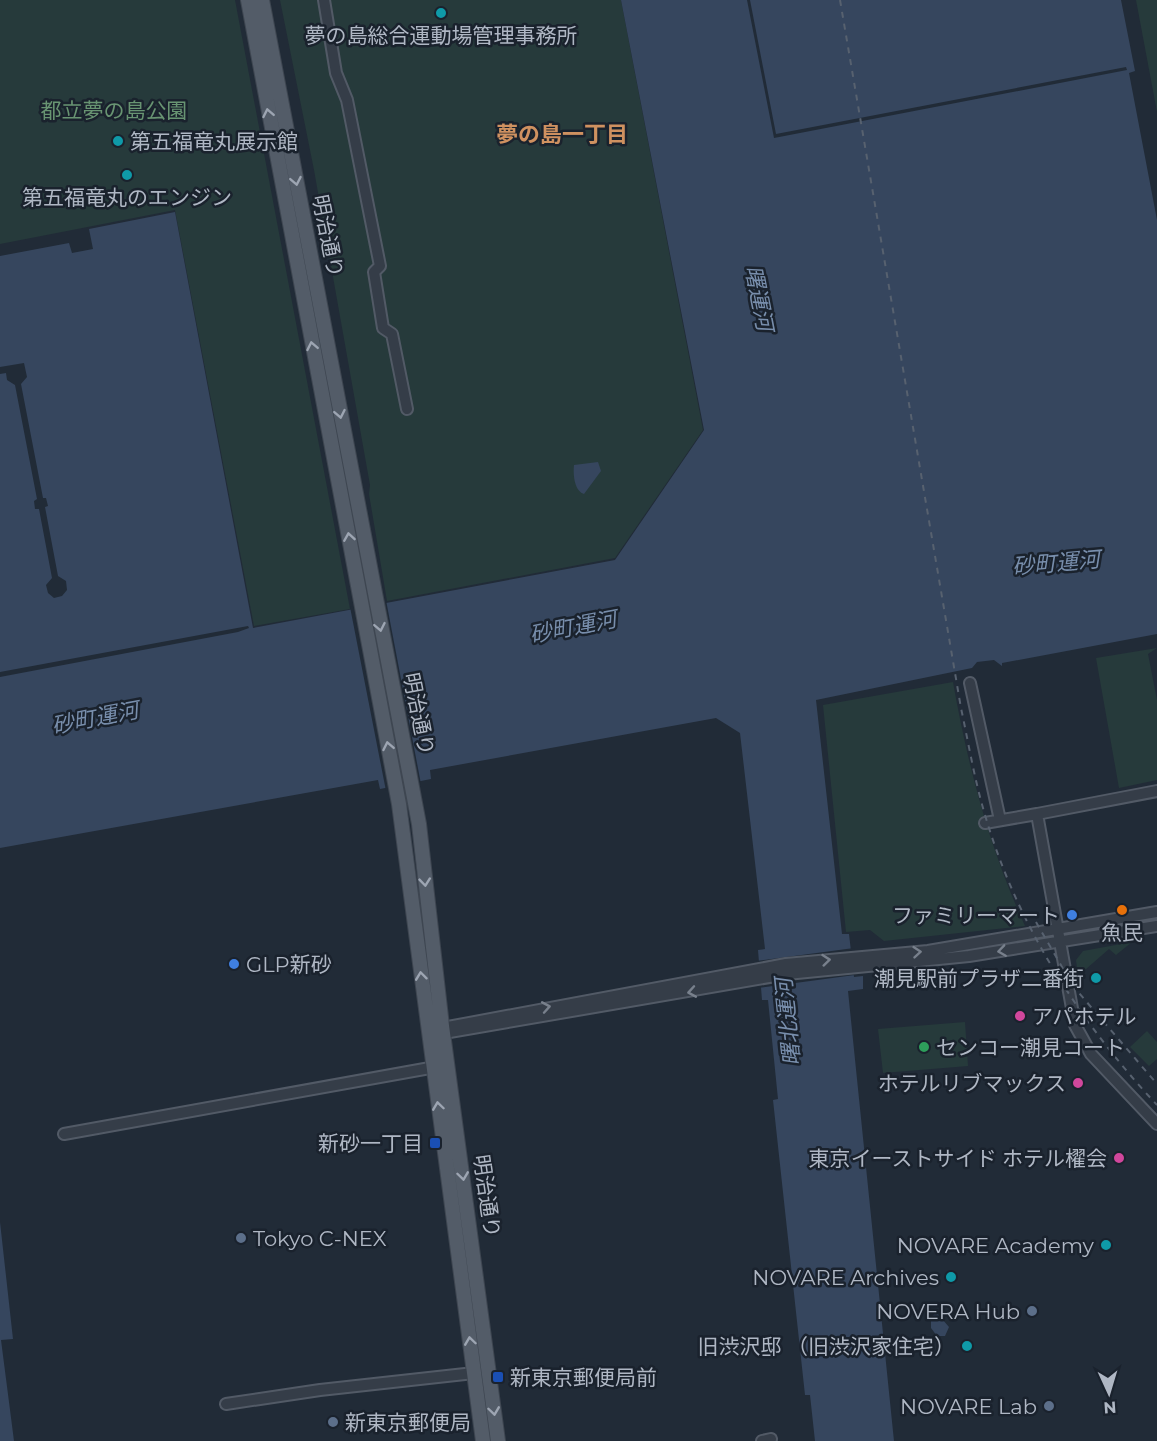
<svg xmlns="http://www.w3.org/2000/svg" width="1157" height="1441" viewBox="0 0 1157 1441" font-family="Montserrat,'Noto Sans JP',sans-serif">
<style>
.green{fill:#263a3b}
.water{fill:#36465e}
.pier{fill:#212b37}
.lines{fill:none;stroke-linecap:round;stroke-linejoin:round}
.minor-casing{stroke:#525a66;stroke-width:14}
.major-casing{stroke:#3e4651;stroke-width:16}
.minor{stroke:#353d48;stroke-width:10}
.major{stroke:#535c68;stroke-width:14}
.rail{stroke:#57616f;stroke-width:2;stroke-dasharray:6 6;stroke-linecap:butt}
.oneway{stroke:#9da5b2}
.oneway2{stroke:#78808c}
.culture-dot{fill:#0f9aa8;stroke:#1a222d;stroke-width:2}
.food-dot{fill:#e8710a;stroke:#1a222d;stroke-width:2}
.shop-dot{fill:#3f7fe0;stroke:#1a222d;stroke-width:2}
.hotel-dot{fill:#d1479c;stroke:#1a222d;stroke-width:2}
.leisure-dot{fill:#2e9e5b;stroke:#1a222d;stroke-width:2}
.transit-dot{fill:#1a4fb4;stroke:#1a222d;stroke-width:2}
.service-dot{fill:#5c6f8a;stroke:#1a222d;stroke-width:2}
.labels{text-anchor:middle;dominant-baseline:central;stroke-width:5;stroke-linejoin:round;paint-order:stroke}
.poi-label{font-size:21px;fill:#afb7c4;stroke:#1a222d;text-anchor:end}
.park-label{font-size:21px;fill:#689472;stroke:#1a222d}
.street-label{font-size:21px;fill:#afb7c4;stroke:#1a222d}
.neighbourhood-label{font-size:22px;font-weight:bold;fill:#cf9160;stroke:#1a222d}
.water-label{font-size:22px;font-style:italic;fill:#788eac;stroke:#1a222d}
</style>
<rect width="100%" height="100%" fill="#212b37"/>
<path class="green" d="M0 0H235L350 609 254 626 175 210 0 244Z
M280 0H621L703 430 615 558 387 601 369 494 370 485 314 170Z
M1136 0H1157V112Z
M1157 648 1148 654 1157 700V780L1119 788 1096 658Z
M953 682C968 767 989 847 1025 926L884 941 870 930 846 932 823 705Z
M1132 942 1116 955 1109 949 1078 976 1076 960 1083 951Z
M965 1022 968 1066 883 1073 878 1029Z
M1147 1031 1157 1042V1059L1149 1066 1130 1047Z"/>
<path class="water" d="M621 0H1121L1135 71 1129 73 1157 220V634L1002 663V666L994 660 977 662 972 668 816 700 842 934H849L854 977 863 976V989L848 991 894 1441H815L810 1395H805L773 1100 778 1099 768 1000H762L758 950 765 949 740 733 716 718 430 770 431 779 380 789 378 780 0 848V256L69 243 72 253 93 249 89 229 175 212 253 628 615 560 704 430Z
M598 462 601 471 584 494C574 491 573 474 574 465Z
M0 1222 13 1339 1 1340 14 1441H0Z
M936 1312 949 1327 945 1336H937L931 1328V1318Z"/>
<path class="pier" d="M747 0H750L776 134 1126 67 1127 70 774 138Z
M24 363 27 377 21 384 43 498H46L48 506 45 507 58 576 66 581 67 590 62 596 54 598 48 593 46 585 52 578 39 509H35L34 501 37 499 15 385 7 380 6 373 0 374V367Z
M386 600 421 784 386 791 350 607Z
M248 626 249 628 238 632 0 677V672Z
M854 948 856 974H862L758 988 756 961Z"/>
<g class="lines">
<defs>
<path id="minor" d="M324 0 336 73 347 100 380 266 374 272 383 328 392 334 407 409
M970 683 1000 820
M1157 791 1037 814 1075 1025 1091 1054 1157 1124
M985 823 1037 814
M437 1029 786 964 928 951 1157 912
M438 1034 787 974 969 956 1157 926
M64 1134 441 1066
M226 1404 320 1390 474 1373
M762 1441 771 1439"/>
<path id="major" d="M248 0 399 804 483 1441
M262 0 419 824 442 1026 498 1441"/>
</defs>
<use href="#minor" class="minor-casing"/>
<use href="#major" class="major-casing"/>
<use href="#minor" class="minor"/>
<use href="#major" class="major"/>
<path class="rail" d="M840 0 961 708C967 736 972 765 979 793 1009 912 1074 1016 1157 1105
M1036 922 1073 986 1157 1084"/>
</g>
<defs><path id="oneway-chevron" d="M-2-3.5L2.5 0L-2 3.5" fill="none" stroke-width="1.6" stroke-linecap="round" stroke-linejoin="round" transform="scale(1.5)"/></defs>
<g class="oneway">
<use href="#oneway-chevron" transform="translate(268 113) rotate(-101)"/>
<use href="#oneway-chevron" transform="translate(296 181) rotate(79)"/>
<use href="#oneway-chevron" transform="translate(312 346) rotate(-101)"/>
<use href="#oneway-chevron" transform="translate(340 414) rotate(79)"/>
<use href="#oneway-chevron" transform="translate(349 537) rotate(-99)"/>
<use href="#oneway-chevron" transform="translate(380 627) rotate(79)"/>
<use href="#oneway-chevron" transform="translate(388 746) rotate(-101)"/>
<use href="#oneway-chevron" transform="translate(425 882) rotate(84)"/>
<use href="#oneway-chevron" transform="translate(421 976) rotate(-97)"/>
<use href="#oneway-chevron" transform="translate(438 1106) rotate(-98)"/>
<use href="#oneway-chevron" transform="translate(463 1176) rotate(82)"/>
<use href="#oneway-chevron" transform="translate(470 1341) rotate(-98)"/>
<use href="#oneway-chevron" transform="translate(494 1411) rotate(82)"/>
</g>
<g class="oneway2">
<use href="#oneway-chevron" transform="translate(1002 951) rotate(172)"/>
<use href="#oneway-chevron" transform="translate(917 952) rotate(-5)"/>
<use href="#oneway-chevron" transform="translate(826 960) rotate(-6)"/>
<use href="#oneway-chevron" transform="translate(692 992) rotate(170)"/>
<use href="#oneway-chevron" transform="translate(546 1007) rotate(-10)"/>
</g>
<g class="culture-dot">
<circle cx="441" cy="13" r="6"/>
<circle cx="118" cy="141" r="6"/>
<circle cx="127" cy="175" r="6"/>
<circle cx="1096" cy="978" r="6"/>
<circle cx="1106" cy="1245" r="6"/>
<circle cx="951" cy="1277" r="6"/>
<circle cx="967" cy="1346" r="6"/>
</g>
<circle class="food-dot" cx="1122" cy="910" r="6"/>
<g class="shop-dot">
<circle cx="1072" cy="915" r="6"/>
<circle cx="234" cy="964" r="6"/>
</g>
<g class="hotel-dot">
<circle cx="1020" cy="1016" r="6"/>
<circle cx="1078" cy="1083" r="6"/>
<circle cx="1119" cy="1158" r="6"/>
</g>
<circle class="leisure-dot" cx="924" cy="1047" r="6"/>
<g class="transit-dot">
<rect x="429" y="1137" width="12" height="12" rx="3"/>
<rect x="492" y="1371" width="12" height="12" rx="3"/>
</g>
<g class="service-dot">
<circle cx="241" cy="1238" r="6"/>
<circle cx="1032" cy="1311" r="6"/>
<circle cx="1049" cy="1406" r="6"/>
<circle cx="333" cy="1422" r="6"/>
</g>
<g class="labels">
<g class="poi-label">
<text x="441" y="35" text-anchor="middle">夢の島総合運動場管理事務所</text>
<text x="130" y="141" text-anchor="start">第五福竜丸展示館</text>
<text x="127" y="197" text-anchor="middle">第五福竜丸のエンジン</text>
<text x="1060" y="915">ファミリーマート</text>
<text x="1122" y="932" text-anchor="middle">魚民</text>
<text x="246" y="964" text-anchor="start">GLP新砂</text>
<text x="1084" y="978">潮見駅前プラザ二番街</text>
<text x="1032" y="1016" text-anchor="start">アパホテル</text>
<text x="936" y="1047" text-anchor="start">センコー潮見コート</text>
<text x="1066" y="1083">ホテルリブマックス</text>
<text x="423" y="1143">新砂一丁目</text>
<text x="1107" y="1158">東京イーストサイド ホテル櫂会</text>
<text x="253" y="1238" text-anchor="start">Tokyo C-NEX</text>
<text x="1094" y="1245">NOVARE Academy</text>
<text x="939" y="1277">NOVARE Archives</text>
<text x="1020" y="1311">NOVERA Hub</text>
<text x="955" y="1346">旧渋沢邸 （旧渋沢家住宅）</text>
<text x="510" y="1377" text-anchor="start">新東京郵便局前</text>
<text x="1037" y="1406">NOVARE Lab</text>
<text x="345" y="1422" text-anchor="start">新東京郵便局</text>
</g>
<g class="park-label">
<text x="114" y="110">都立夢の島公園</text>
</g>
<g class="street-label">
<text transform="translate(328 236) rotate(79)">明治通り</text>
<text transform="translate(419 714) rotate(79)">明治通り</text>
<text transform="translate(487 1196) rotate(82)">明治通り</text>
</g>
<g class="neighbourhood-label">
<text x="562" y="134">夢の島一丁目</text>
</g>
<g class="water-label">
<text transform="translate(759 298) rotate(79)">曙運河</text>
<text transform="translate(1056 563) rotate(-5)">砂町運河</text>
<text transform="translate(573 627) rotate(-11)">砂町運河</text>
<text transform="translate(95 718) rotate(-11)">砂町運河</text>
<text transform="translate(788 1022) rotate(-96)">曙北運河</text>
</g>
</g>
<g transform="translate(1109 1393) rotate(176)" stroke="#1a222d" stroke-width="4.5" paint-order="stroke">
<path d="M0-4.5L10 22L0 15L-10 22Z" fill="#afb7c4"/>
<text y="-9" font-size="16" font-weight="bold" text-anchor="middle" fill="#afb7c4">N</text>
</g>
</svg>
